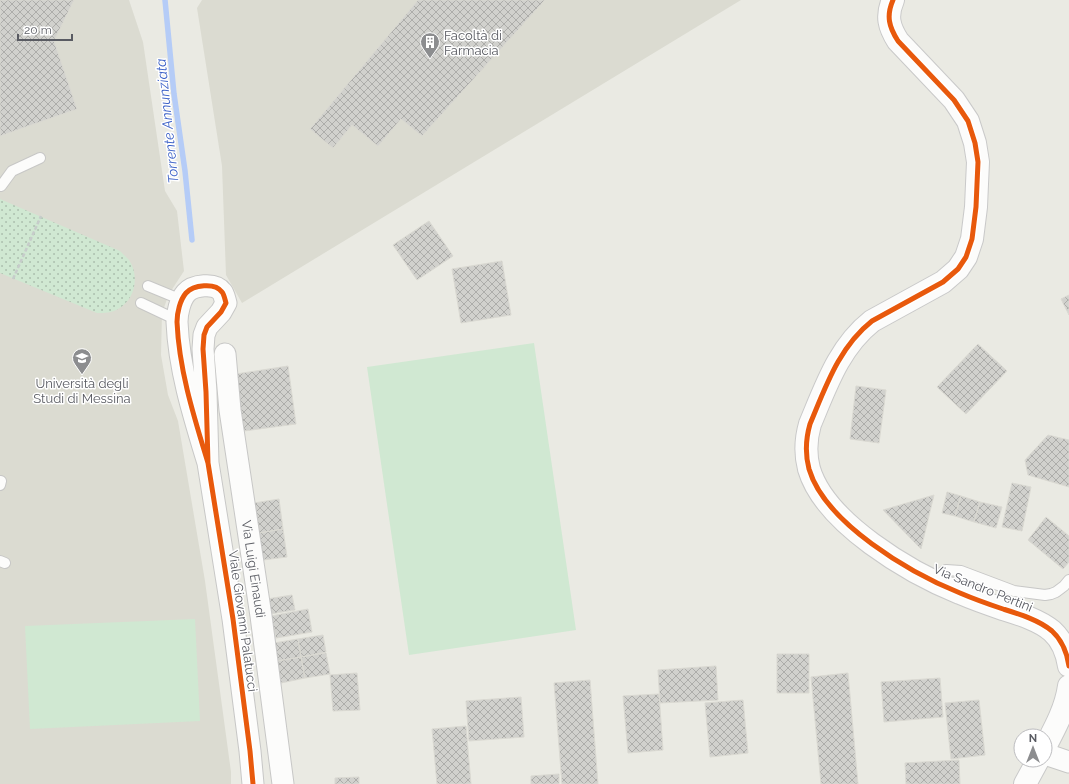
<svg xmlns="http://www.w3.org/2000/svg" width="1069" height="784" viewBox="0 0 1069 784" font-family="Raleway,sans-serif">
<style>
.education{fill:#dbdbd1}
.grass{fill:url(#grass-dots)}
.pitch{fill:#d0e8d2}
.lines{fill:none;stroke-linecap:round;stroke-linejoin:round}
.stream{stroke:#b5ccf7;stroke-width:5.5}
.building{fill:url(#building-cross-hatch);stroke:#dad9d2}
.lane-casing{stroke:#c7c7c6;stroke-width:12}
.street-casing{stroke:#c7c7c6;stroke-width:23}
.secondary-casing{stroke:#c9c9c9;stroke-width:24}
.path{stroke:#c6ccca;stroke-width:2.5;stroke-dasharray:4 2;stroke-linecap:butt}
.lane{stroke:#fcfcfb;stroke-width:10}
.street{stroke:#fcfcfb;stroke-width:21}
.secondary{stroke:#fcfcfb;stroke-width:22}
.cycleway-casing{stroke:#fff;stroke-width:8}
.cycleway{stroke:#e8590c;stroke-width:5}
.labels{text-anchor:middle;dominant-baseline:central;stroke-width:3;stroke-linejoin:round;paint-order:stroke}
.poi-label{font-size:13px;fill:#595b62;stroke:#fff;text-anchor:start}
.street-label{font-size:13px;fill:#595b62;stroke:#fff}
.water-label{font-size:14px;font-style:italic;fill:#3c61c7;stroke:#fff}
</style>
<defs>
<pattern id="grass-dots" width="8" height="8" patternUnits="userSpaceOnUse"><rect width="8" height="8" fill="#d0e8d2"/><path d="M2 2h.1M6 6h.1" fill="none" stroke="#acbfae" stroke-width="1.8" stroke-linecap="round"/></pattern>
<pattern id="building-cross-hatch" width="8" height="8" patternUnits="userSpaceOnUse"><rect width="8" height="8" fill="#d1d1cd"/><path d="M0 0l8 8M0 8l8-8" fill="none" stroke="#adadaa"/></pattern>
</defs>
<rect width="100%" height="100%" fill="#eaeae3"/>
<path class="education" d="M0 0H129L143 42 165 191 177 211 184 271 169 294 162 313 161 355 168 395 178 421 205 581 231 772V784H0Z
M202 0H741L242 303 226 275 222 166 197 8Z"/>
<path class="grass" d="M0 199 120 251C123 254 126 257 129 260 140 276 135 300 118 309 112 313 104 313 97 313L0 273Z"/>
<path class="pitch" d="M534 343 576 630 409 655 367 367Z
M195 619 200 721 30 729 25 626Z"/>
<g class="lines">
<path class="stream" d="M165 0 174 94 185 171 192 240"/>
</g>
<path class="building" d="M0 0H74L54 41 77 109 0 136Z
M418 0H545L422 136 401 119 378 146 352 125 333 148 310 129Z
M429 221 453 256 417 280 393 245Z
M502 261 511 315 461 323 452 269Z
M1069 295V315L1061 299Z
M978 344 1007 371 966 414 937 387Z
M288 366 296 424 244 431 236 374Z
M856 386 886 390 879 443 850 439Z
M1048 435 1069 440V487L1028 475 1025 460Z
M1012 483 1031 487 1022 531 1002 527Z
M947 492 961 496 955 516 942 513Z
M934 495 927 524 921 549 883 510Z
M961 496 980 502 974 522 955 516Z
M279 499 283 529 259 533 254 503Z
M980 502 1002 507 996 528 974 522Z
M1046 517 1069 536V562L1063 569 1028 540Z
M283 529 287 557 263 560 259 533Z
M292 595 295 610 270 614 267 599Z
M308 609 312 632 276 638 271 616Z
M323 635 326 652 301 657 298 639Z
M298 639 301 657 277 661 274 643Z
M326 653 330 674 305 678 301 657Z
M777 654H809V693H777Z
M301 657 305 678 281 683 277 661Z
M716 666 718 700 660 703 658 670Z
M357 673 360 710 333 711 330 675Z
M848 673 858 784H821L811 677Z
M940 678 943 717 884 722 881 682Z
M590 680 598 784H562L554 683Z
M659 694 663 750 628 753 623 696Z
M521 697 524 737 469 741 466 701Z
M743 700 748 753 710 757 705 703Z
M979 700 985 755 951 759 945 703Z
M466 726 471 784H437L432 729Z
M959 760 960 784H906L905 763Z
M559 774V784H531V776Z
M359 777V784H335V778Z"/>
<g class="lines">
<defs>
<path id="lane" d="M1 186 12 171 40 158
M148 286 182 300
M141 303 177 320
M0 485 1 481
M0 561 5 563
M935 582 943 572 946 570 961 571 1014 591 1045 595 1051 594 1056 592 1064 586 1069 580"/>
<g id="street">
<path id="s1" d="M225 354 230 410 261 616 283 784"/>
<path d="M208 463C194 417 179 370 177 322 177 313 180 300 186 293 193 285 215 282 222 292 224 294 225 300 226 303L221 312 207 327 204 335 203 349 206 392 208 463 233 619 250 751 253 784"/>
<path d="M1045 754 1069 762"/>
</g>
<path id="secondary" d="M893 0C886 16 889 27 898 41L954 100 968 121 975 143 978 162 977 184 976 207 972 239 966 257 958 269 943 282 872 321C839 347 826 386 810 424 806 438 805 454 809 469 825 523 910 573 960 593 974 599 988 604 1003 609 1019 614 1039 620 1052 631 1062 640 1067 653 1069 666
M1045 747C1055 728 1066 708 1069 686
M1025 784 1038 760"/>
</defs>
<use href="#lane" class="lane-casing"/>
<use href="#street" class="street-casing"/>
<use href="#secondary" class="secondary-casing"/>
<path class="path" d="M13 279 41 216"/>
<use href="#lane" class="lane"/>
<use href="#street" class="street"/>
<use href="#secondary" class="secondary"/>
<defs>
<path id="cycleway" d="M893 0C886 16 889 27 898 41L954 100 968 121 975 143 978 162 977 184 976 207 972 239 966 257 958 269 943 282 872 321C839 347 826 386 810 424 806 438 805 454 809 469 825 523 910 573 960 593 974 599 988 604 1003 609 1019 614 1039 620 1052 631 1062 640 1067 653 1069 666
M208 463C194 417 179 370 177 322 177 313 180 300 186 293 193 285 215 282 222 292 224 294 225 300 226 303L221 312 207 327 204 335 203 349 206 392 208 463 233 619 250 751 253 784"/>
</defs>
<use href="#cycleway" class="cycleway-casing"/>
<use href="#cycleway" class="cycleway"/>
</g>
<defs>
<symbol id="building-pin" viewBox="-11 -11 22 30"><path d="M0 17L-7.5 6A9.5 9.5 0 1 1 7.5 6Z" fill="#8c8d8f" stroke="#fff"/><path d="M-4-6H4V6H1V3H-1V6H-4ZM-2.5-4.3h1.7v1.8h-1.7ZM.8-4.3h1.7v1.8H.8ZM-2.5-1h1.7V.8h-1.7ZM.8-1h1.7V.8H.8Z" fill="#fff"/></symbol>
<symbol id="university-pin" viewBox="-11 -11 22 30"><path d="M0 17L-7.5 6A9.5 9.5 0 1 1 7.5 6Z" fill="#8c8d8f" stroke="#fff"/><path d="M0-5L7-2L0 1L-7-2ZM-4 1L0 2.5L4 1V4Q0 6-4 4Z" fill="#fff"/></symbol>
</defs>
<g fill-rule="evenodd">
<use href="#building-pin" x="419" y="31" width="22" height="30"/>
<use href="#university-pin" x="71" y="347" width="22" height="30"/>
</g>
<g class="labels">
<g class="poi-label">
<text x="444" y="35">Facoltà di<tspan x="444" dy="15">Farmacia</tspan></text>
<text x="82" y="383" text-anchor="middle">Università degli<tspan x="82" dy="15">Studi di Messina</tspan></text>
</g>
<g class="street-label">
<text stroke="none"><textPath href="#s1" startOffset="217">Via Luigi Einaudi</textPath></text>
<text transform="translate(983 588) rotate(22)">Via Sandro Pertini</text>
<text transform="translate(243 621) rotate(82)">Viale Giovanni Palatucci</text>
</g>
<g class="water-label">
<text transform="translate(167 121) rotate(-96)">Torrente Annunziata</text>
</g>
</g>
<g transform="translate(1033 748)"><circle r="19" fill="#ffffff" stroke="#bdbdc0"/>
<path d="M0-3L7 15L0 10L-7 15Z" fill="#8c8d8f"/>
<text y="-6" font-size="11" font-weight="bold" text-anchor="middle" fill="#595b62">N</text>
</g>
<path d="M18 34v6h54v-6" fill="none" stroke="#595b62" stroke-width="2"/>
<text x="24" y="34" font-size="12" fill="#595b62" stroke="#ffffff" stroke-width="3" paint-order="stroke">20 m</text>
</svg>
